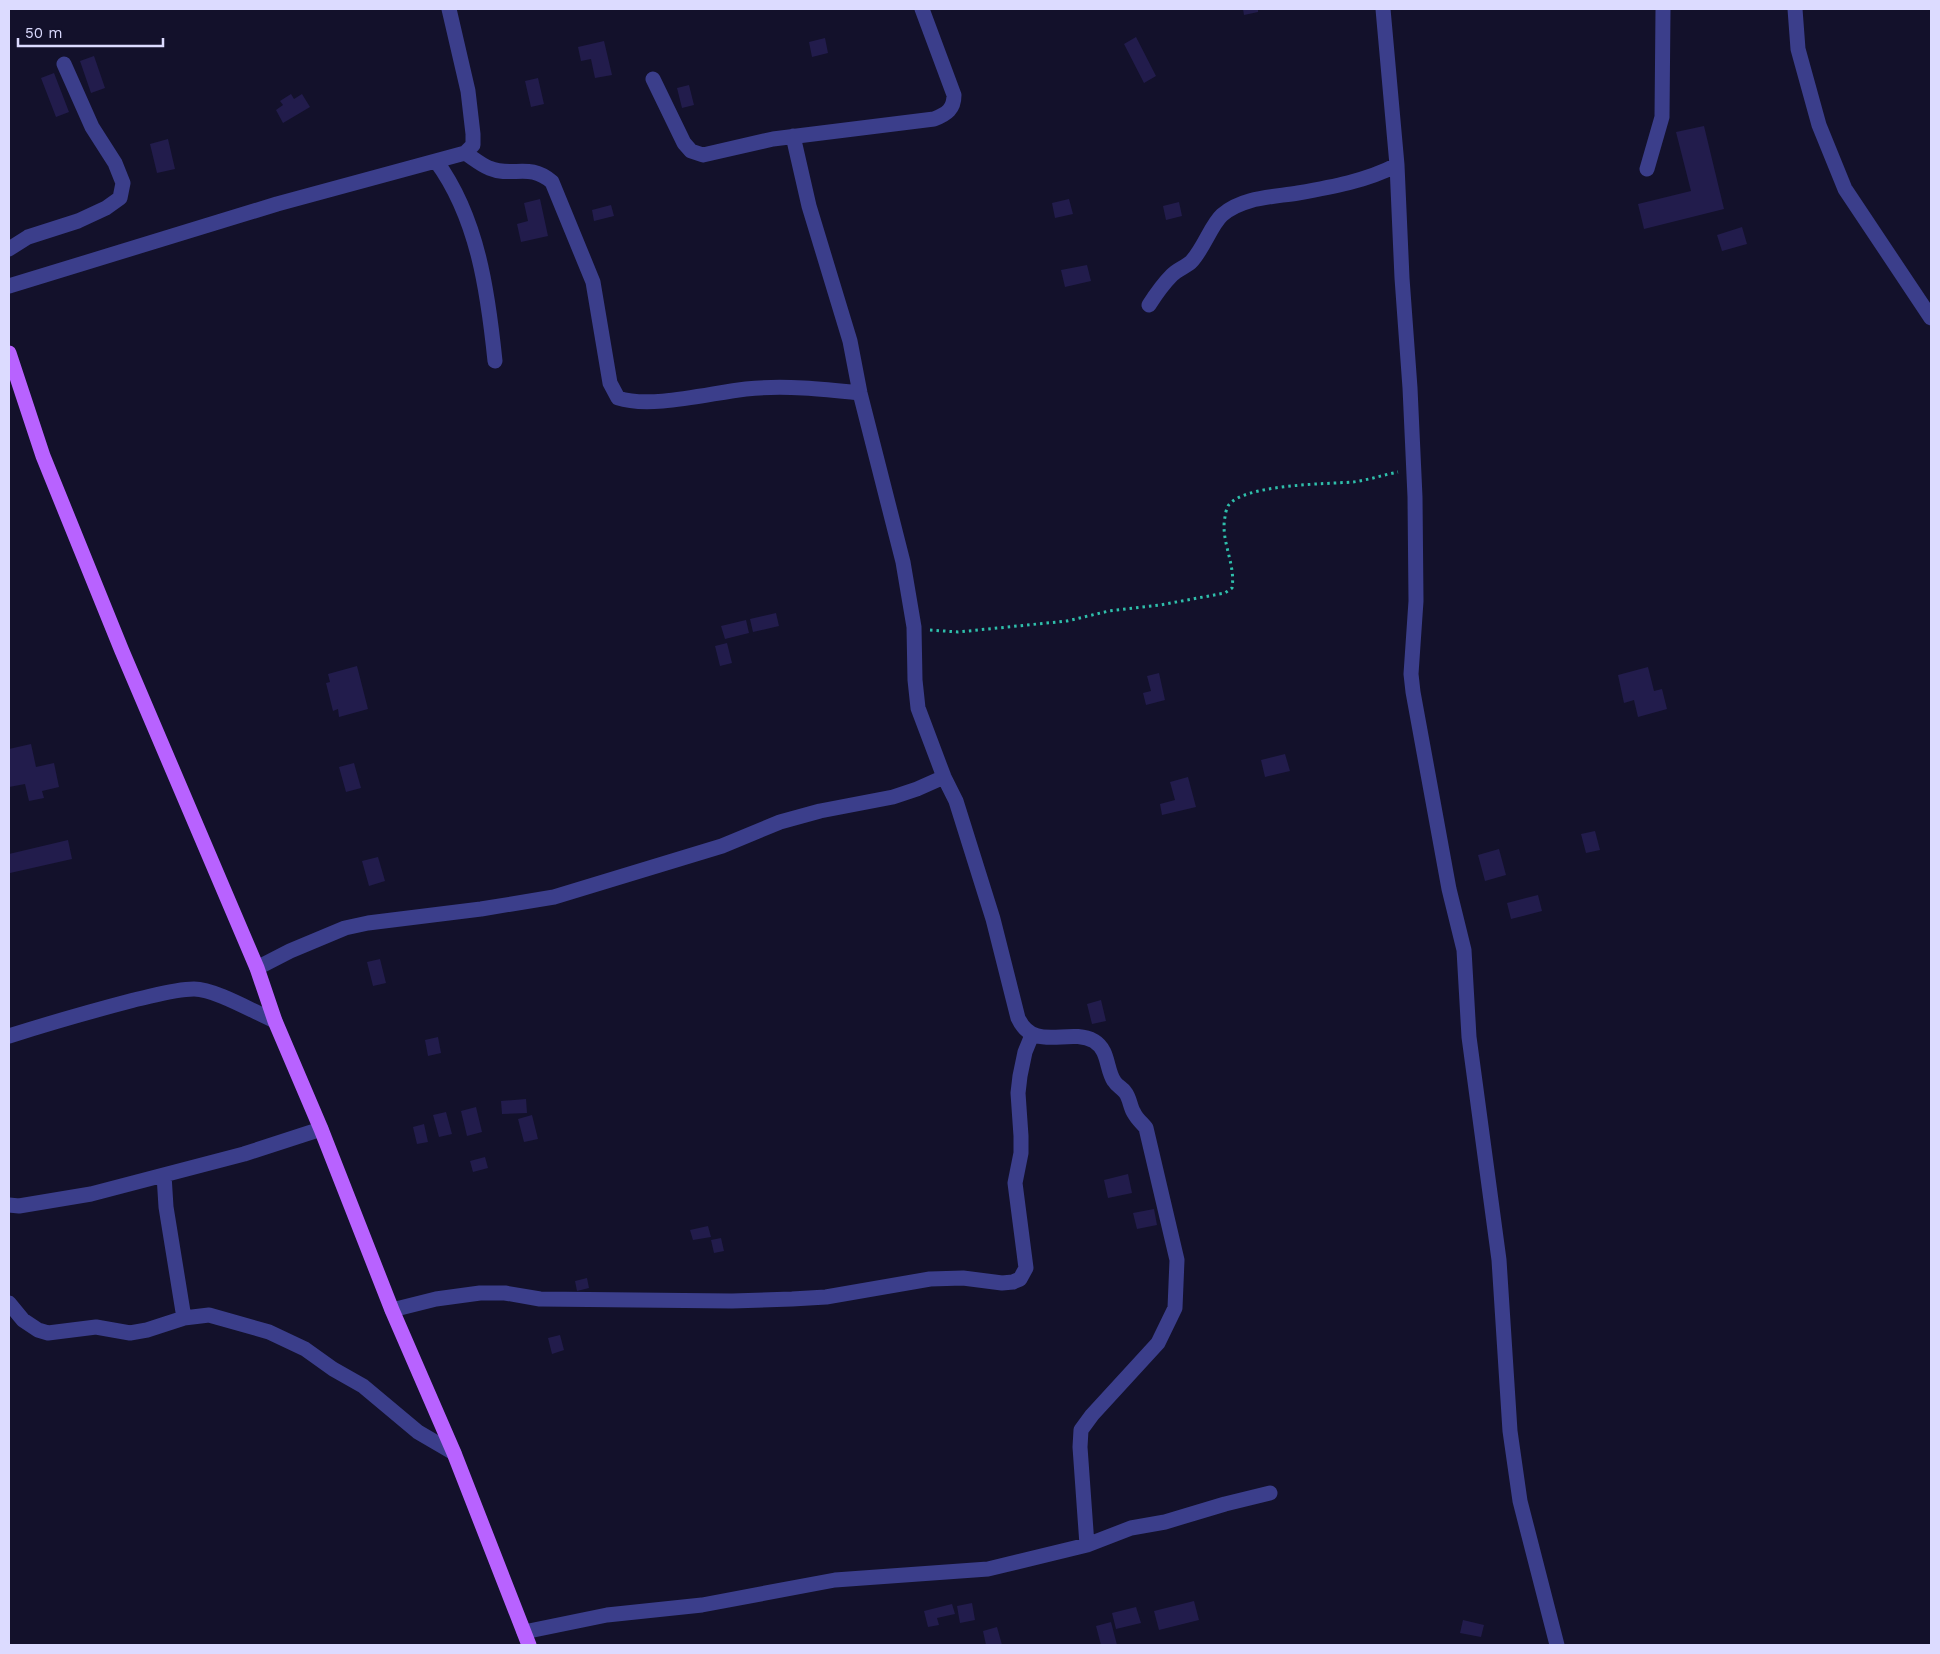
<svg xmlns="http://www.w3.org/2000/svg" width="1940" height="1654" viewBox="0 0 1940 1654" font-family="'Work Sans',sans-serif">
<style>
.building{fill:#221c4c}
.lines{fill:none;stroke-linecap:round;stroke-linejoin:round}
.path{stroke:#2fbfab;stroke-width:3;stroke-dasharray:2.5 4;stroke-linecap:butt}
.minor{stroke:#3b3e8b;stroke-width:15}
.major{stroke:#b862ff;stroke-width:15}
</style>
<rect width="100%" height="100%" fill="#13112b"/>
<path class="building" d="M1243 9H1258V12L1244 15Z
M1136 37 1156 76 1144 83 1124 44Z
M825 38 828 53 812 57 809 42Z
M604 41 612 75 595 78 591 59 581 61 578 47Z
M94 56 105 88 91 93 80 61Z
M54 73 69 112 56 117 41 78Z
M538 78 544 104 531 107 525 81Z
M689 85 694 105 682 108 677 88Z
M291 94 294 99 302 94 310 107 283 123 276 110 283 105 280 101Z
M1704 126 1724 209 1644 229 1638 204 1691 191 1676 132Z
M168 139 175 169 157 173 150 144Z
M540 199 548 236 521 242 517 224 528 221 524 203Z
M1069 199 1073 214 1055 218 1052 203Z
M1179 202 1182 216 1166 220 1163 206Z
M611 205 614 216 594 221 592 210Z
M1742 227 1747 244 1722 251 1717 235Z
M1087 265 1091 281 1065 287 1061 270Z
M776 613 779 626 753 632 750 619Z
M746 620 749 633 725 639 721 626Z
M727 643 732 663 720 666 715 646Z
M357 666 368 709 339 717 338 709 333 711 326 683 330 682 328 674Z
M1648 667 1654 691 1662 689 1667 709 1638 717 1634 700 1624 703 1618 675Z
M1159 673 1165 700 1146 705 1143 693 1151 691 1147 676Z
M31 744 36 767 54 763 59 787 42 791 44 798 29 801 25 784 9 787V749Z
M1285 754 1290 771 1265 777 1261 760Z
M354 763 361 788 346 792 339 767Z
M1188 777 1196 807 1162 815 1160 804 1175 800 1170 782Z
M1595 831 1600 850 1586 853 1581 834Z
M68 840 72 859 10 873 9 854Z
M1499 849 1506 875 1485 881 1478 855Z
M378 857 385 881 369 886 362 861Z
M1538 895 1542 911 1511 919 1507 903Z
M380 959 386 983 373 986 367 962Z
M1101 1000 1106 1021 1092 1024 1087 1004Z
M438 1037 441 1053 428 1056 425 1040Z
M526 1099 527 1113 502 1114 501 1101Z
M476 1107 482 1132 467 1136 461 1111Z
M446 1112 452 1134 439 1137 433 1115Z
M532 1115 538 1139 524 1142 518 1119Z
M424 1124 428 1142 417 1144 413 1127Z
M485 1157 488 1168 473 1172 470 1161Z
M1128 1174 1132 1193 1108 1198 1104 1180Z
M1154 1209 1157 1225 1137 1229 1133 1213Z
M708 1226 711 1237 693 1240 690 1230Z
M721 1238 724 1251 714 1253 711 1240Z
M587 1278 589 1288 577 1291 575 1281Z
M560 1335 564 1350 552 1354 548 1338Z
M1194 1601 1199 1620 1159 1630 1154 1611Z
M972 1603 975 1620 960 1623 957 1606Z
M952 1604 955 1614 937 1618 939 1625 928 1627 924 1611Z
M1136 1607 1141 1623 1116 1629 1112 1613Z
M1463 1620 1484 1625 1481 1637 1460 1633Z
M1111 1622 1117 1645H1101L1096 1626Z
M997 1627 1002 1645H986L983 1631Z"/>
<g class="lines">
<path class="path" d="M930 630 958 632 1067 621 1109 611 1160 605 1225 593 1232 588C1236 564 1220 540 1225 517 1225 514 1227 508 1228 506 1242 484 1328 484 1353 482 1368 480 1383 475 1398 472"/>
<path class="minor" d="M1383 9 1397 165 1402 278 1410 388 1415 497 1416 601 1411 674 1413 692 1449 889 1464 950 1469 1037 1499 1260 1510 1431 1520 1501 1557 1645
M1795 9 1798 49 1819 125 1845 189 1931 318
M653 79 684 143 691 151 703 155 773 139 934 119C947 114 954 109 954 95L922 9
M793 136 809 206 850 341 860 393 903 562 914 627 915 680 918 708 944 777 956 801 993 919 1018 1018C1034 1053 1069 1027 1094 1041 1109 1050 1106 1069 1114 1081 1117 1086 1122 1088 1125 1092 1130 1098 1130 1107 1134 1113 1137 1119 1142 1123 1146 1128L1177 1260 1175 1308 1158 1343 1092 1415 1081 1430 1080 1447 1087 1545
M465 153C473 158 481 165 489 168 513 178 529 162 552 182L593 282 610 383 618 398C651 409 710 393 746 389 784 385 823 389 860 393
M436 161C478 218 488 293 495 361
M1647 169 1662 117 1663 9
M9 249 28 237 78 221 106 208 120 198 123 183 115 163 92 127 64 64
M9 286 277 204 465 153 473 145V134L468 91 449 9
M1149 305C1156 294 1163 284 1172 275 1177 270 1185 267 1191 262 1204 248 1211 225 1222 215 1242 197 1274 197 1298 193 1332 187 1366 181 1397 165
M257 968 290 951 345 928 368 923 481 909 554 897 722 846 780 822 820 811 893 797 917 789 944 777
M9 1036C50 1023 92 1011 134 1000 153 996 174 989 194 989 215 989 254 1012 275 1021
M164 1175 166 1207 184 1318
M9 1205 19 1206 91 1194 244 1154 321 1129
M9 1303 23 1320 38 1330 48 1333 96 1327 130 1333 147 1330 184 1318 209 1315 269 1332 305 1349 333 1369 363 1386 418 1432 454 1453
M392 1310 436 1299 480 1293H505L540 1299 732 1301 792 1299 826 1297 930 1279 963 1278 1002 1283 1013 1282 1020 1279 1026 1268 1015 1183 1021 1153V1136L1018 1093 1020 1076 1025 1052 1032 1035
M524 1632 607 1615 702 1605 835 1580 988 1569 1087 1545 1131 1528 1165 1522 1225 1504 1270 1493"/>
<path class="major" d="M9 353 43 456 122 651 257 968 275 1021 321 1129 392 1310 454 1453 529 1645"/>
</g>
<rect width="1940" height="1654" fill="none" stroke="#dcdbff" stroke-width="20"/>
<path d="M18 38v8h145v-8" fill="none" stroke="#dcdbff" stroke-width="2.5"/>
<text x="25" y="38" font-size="15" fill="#dcdbff" stroke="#13112b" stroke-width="4" paint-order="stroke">50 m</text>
</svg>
